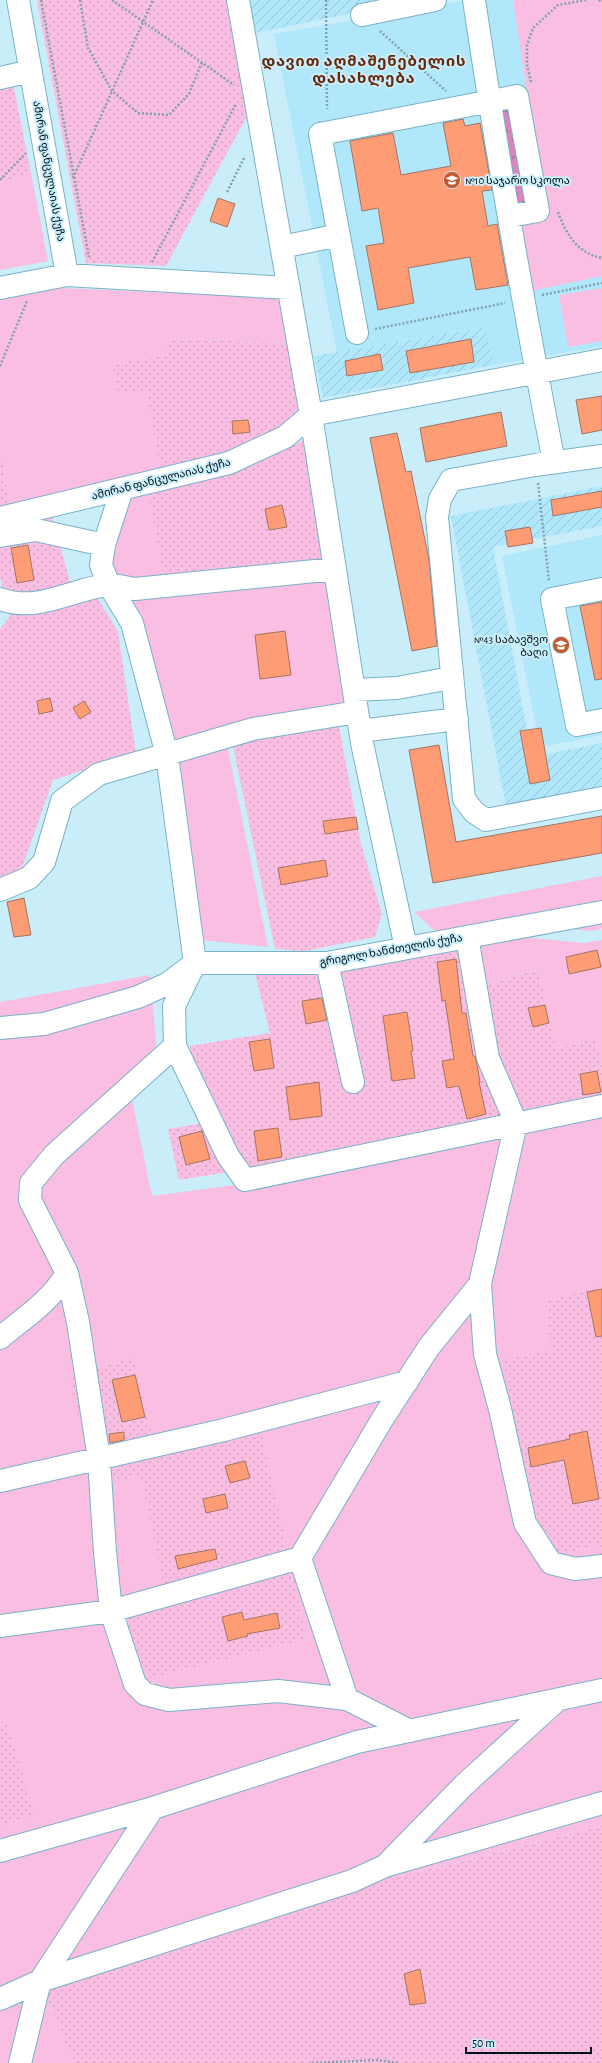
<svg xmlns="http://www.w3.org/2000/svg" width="602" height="2063" viewBox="0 0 602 2063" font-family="'Alegreya Sans','Noto Sans Georgian',sans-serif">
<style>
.built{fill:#b1e7fb}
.industrial{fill:url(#industrial-furrows)}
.grass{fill:#f9bee2}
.forest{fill:url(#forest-crowns)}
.park{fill:url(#park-dots)}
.building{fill:#fe9c76;stroke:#a47461}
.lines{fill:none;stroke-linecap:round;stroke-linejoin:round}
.minor-casing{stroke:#78b2c7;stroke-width:24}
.path{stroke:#84a1ac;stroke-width:2.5;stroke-dasharray:2 2;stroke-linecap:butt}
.minor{stroke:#fff;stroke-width:22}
.labels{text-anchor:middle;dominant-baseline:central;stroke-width:4;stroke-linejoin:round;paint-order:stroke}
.street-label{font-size:11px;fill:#001219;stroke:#caedfa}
.poi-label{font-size:11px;fill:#001219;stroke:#caedfa;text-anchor:start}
.district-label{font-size:15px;font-weight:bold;letter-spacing:1px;fill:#67270a;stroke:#caedfa}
</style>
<defs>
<pattern id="industrial-furrows" width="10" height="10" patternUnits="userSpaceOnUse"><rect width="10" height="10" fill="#b1e7fb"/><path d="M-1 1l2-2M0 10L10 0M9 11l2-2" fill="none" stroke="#96c5d7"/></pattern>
<pattern id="forest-crowns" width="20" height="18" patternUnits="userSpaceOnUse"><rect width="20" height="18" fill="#dc84bc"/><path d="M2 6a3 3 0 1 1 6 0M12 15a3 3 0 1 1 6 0" fill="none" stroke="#b06b98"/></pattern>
<pattern id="park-dots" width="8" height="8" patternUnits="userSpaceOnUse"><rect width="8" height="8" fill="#f9bee2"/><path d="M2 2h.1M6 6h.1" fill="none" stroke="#d4a2c1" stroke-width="1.8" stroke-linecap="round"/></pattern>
</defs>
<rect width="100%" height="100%" fill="#caedfa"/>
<path class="built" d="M468 0H602V346L494 365 484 327 337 352 274 34Z
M602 535V735L540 747 502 556Z"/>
<path class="industrial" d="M250 0H417L255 33Z
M485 327 494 365 323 398 314 356Z
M602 486V526L493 547 532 757 602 743V788L506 807 451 516Z"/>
<path class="grass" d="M513 0H602V276L526 292 517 219 546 214Z
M31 173 48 261 0 270V183Z
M61 288 281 298 287 343 173 339 164 356 113 364 146 389 161 472 9 504 0 445V299Z
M602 288V341L568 347 559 295Z
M148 492 164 580 120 582 109 552 126 500Z
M329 579 348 710 225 734 268 947 183 938 138 628 117 592Z
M602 876V928L593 931 510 923 444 939 414 912Z
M502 935 584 943 602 940V1066L595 1039 556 1048 538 969 472 989 470 948Z
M150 975 157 1052 131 1094 152 1196 250 1183 602 1115V1826L407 1875 351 1881 40 1982 74 2063H0V1002Z
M376 2060 398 2063H312Z"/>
<path class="forest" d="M517 108 535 206 512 210 493 112Z"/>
<path class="park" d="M37 0H228L247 116 166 266 86 263Z
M13 84 31 173 0 183V87Z
M173 339 287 343 300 404 294 425 229 454 161 472 146 390 118 393 113 364 163 356Z
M306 439 327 559 164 580 148 492 263 460Z
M0 445 9 504 0 507Z
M51 512 73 593 97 597 118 632 136 753 53 780 21 871 0 881V629L10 616 0 578V526Z
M339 726 361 844 382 914 375 937 305 951 275 949 233 746 258 738Z
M470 948 473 989 538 969 556 1048 595 1039 602 1066V1100L266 1166 179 1180 168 1129 202 1123 190 1046 270 1033 254 969 313 974Z
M602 1285V1555L597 1545 556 1555 532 1518 509 1411 505 1360 551 1350 546 1302Z
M134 1358 156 1454 261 1433 288 1552 164 1587 141 1475 95 1486 69 1376Z
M293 1565 305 1639 150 1678 113 1615Z
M6 1721 35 1815 0 1826V1723Z
M602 1826V2063H398L376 2060 312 2063H74L40 1981 352 1881 407 1875Z"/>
<path class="building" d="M463 119 465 126 480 123 492 190 482 191 488 226 497 224 508 285 476 290 470 257 408 268 414 303 378 310 366 246 384 243 378 208 362 211 350 141 393 133 401 175 451 166 443 123Z
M218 198 235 204 227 227 210 221Z
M471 339 474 362 410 373 406 351Z
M380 354 383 370 347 376 345 361Z
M602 396V430L582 434 576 400Z
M501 412 507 446 426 462 420 428Z
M248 420 250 432 233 434 232 421Z
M397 433 406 472 411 471 429 560 437 646 412 651 370 438Z
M602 491V507L553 516 551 500Z
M282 505 287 527 269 530 265 509Z
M530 527 533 543 508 547 505 531Z
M28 545 34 580 17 583 11 548Z
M602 602V679L595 680 580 606Z
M285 631 291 675 260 679 255 635Z
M50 698 53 711 39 714 37 701Z
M84 701 91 712 80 719 73 708Z
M541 728 550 780 530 784 520 731Z
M439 745 456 842 602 816V853L433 883 409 750Z
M356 817 358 829 325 834 323 821Z
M325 860 328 876 281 885 278 868Z
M24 898 31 935 14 937 7 902Z
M597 950 601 967 569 974 566 957Z
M456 959 462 1013H466L473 1056H475L477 1065 480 1082H479L486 1114 467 1119 459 1086 447 1088 442 1061 454 1059 445 1000 442 1001 437 962Z
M322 998 327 1020 306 1024 302 1001Z
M545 1005 549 1023 533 1027 528 1008Z
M407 1012 413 1051H411L415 1078 392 1081 383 1016Z
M270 1039 274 1068 254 1071 249 1042Z
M597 1071 601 1092 583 1095 580 1074Z
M319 1082 322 1116 290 1120 286 1087Z
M278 1128 282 1157 258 1161 254 1131Z
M202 1131 210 1159 186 1165 179 1137Z
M602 1289V1336L596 1337 587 1292Z
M135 1375 145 1417 122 1422 112 1380Z
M587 1431 599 1499 573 1504 564 1460 531 1467 528 1448 570 1439 569 1435Z
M124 1432V1440L110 1443 109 1434Z
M245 1461 250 1478 230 1483 225 1466Z
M225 1494 228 1508 206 1513 203 1499Z
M215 1549 217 1559 178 1569 175 1556Z
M242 1612 244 1620 277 1613 280 1628 247 1634 248 1636 228 1641 222 1617Z
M420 1969 426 2003 410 2005 404 1974Z"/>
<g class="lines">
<defs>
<path id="minor" d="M18 0 67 275
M238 0 311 415 362 743 406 948
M474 0C497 155 524 309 554 462
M362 15 435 0
M0 78 31 71
M282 247 339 235
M0 288 67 275 289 288
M357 333 320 134 517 96 538 211 510 216
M602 456 535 465 451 480 440 499 437 517 464 799 474 812 486 820 602 798
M122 489 104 545 101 565 109 585 132 623 167 755 195 963 174 1006 175 1046 228 1156 245 1180 602 1106
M0 518 229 463 285 437 311 415 602 360
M0 536 36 530 104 545
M602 589 552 599 577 725 602 720
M0 599C39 613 71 589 108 585 116 584 127 588 135 589L335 569
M354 690 397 688 451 678
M360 731 457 719
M0 890 29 878 44 862 62 801 99 774 253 729 357 712
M467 937 488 1058 516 1123 480 1284 485 1354 500 1409 525 1523 551 1563 575 1569 602 1566
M327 963 353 1082
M0 1028 44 1024 138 997 167 984 195 963H327L602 912
M67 1273 78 1322 99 1459 105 1552 111 1611 135 1684 145 1694 169 1700 278 1691 347 1699 410 1731
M0 1338C24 1318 51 1301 67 1273L30 1200 31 1183 54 1155 175 1046
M0 1481 224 1430 407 1382
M300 1558 347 1699
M0 1626 111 1611 300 1558 383 1418 429 1347 480 1284
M0 1851 153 1808 357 1742 602 1690
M387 1864 464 1785 555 1702
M0 1999 40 1981 352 1881 385 1866 602 1803
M20 2063 40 1981 153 1808"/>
</defs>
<use href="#minor" class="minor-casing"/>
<path class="path" d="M41 0 89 257
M80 0 88 48 112 91 138 113 169 115 189 94 202 62
M112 0 234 85
M326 0 327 109
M599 0 602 2
M380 31 446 91
M531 82 527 65V45L533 28 558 5 586 0
M73 178 153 0
M0 180 26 153
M227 192 245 156
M558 212C566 234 577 253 602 258
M152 262 236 104
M542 295 602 283
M375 329 505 303
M0 366 27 301
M538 483 549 581
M312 2063 376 2060 398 2063"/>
<use href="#minor" class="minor"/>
</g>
<defs>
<symbol id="school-disc" viewBox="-11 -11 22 22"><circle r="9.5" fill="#c25b30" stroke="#caedfa"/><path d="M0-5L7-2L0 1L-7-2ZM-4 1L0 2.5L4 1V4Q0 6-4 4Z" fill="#fff"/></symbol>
</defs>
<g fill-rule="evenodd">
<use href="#school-disc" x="442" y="170" width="20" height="20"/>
<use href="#school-disc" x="551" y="635" width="20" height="20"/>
</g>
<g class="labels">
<g class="street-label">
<text transform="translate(49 171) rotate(80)">ამირან ფანცულაიას ქუჩა</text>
<text transform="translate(161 479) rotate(-14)">ამირან ფანცულაიას ქუჩა</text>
<text transform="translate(391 950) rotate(-10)">გრიგოლ ხანძთელის ქუჩა</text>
</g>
<g class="poi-label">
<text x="465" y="180">№10 საჯარო სკოლა</text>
<text x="548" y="639" text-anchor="end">№43 საბავშვო<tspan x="548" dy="13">ბაღი</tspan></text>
</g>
<g class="district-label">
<text x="364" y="61">დავით აღმაშენებელის<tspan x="364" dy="17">დასახლება</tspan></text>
</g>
</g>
<path d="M466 2047v6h125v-6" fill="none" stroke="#001219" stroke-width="2"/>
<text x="472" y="2047" font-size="12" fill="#001219" stroke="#caedfa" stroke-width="3" paint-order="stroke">50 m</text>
</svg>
